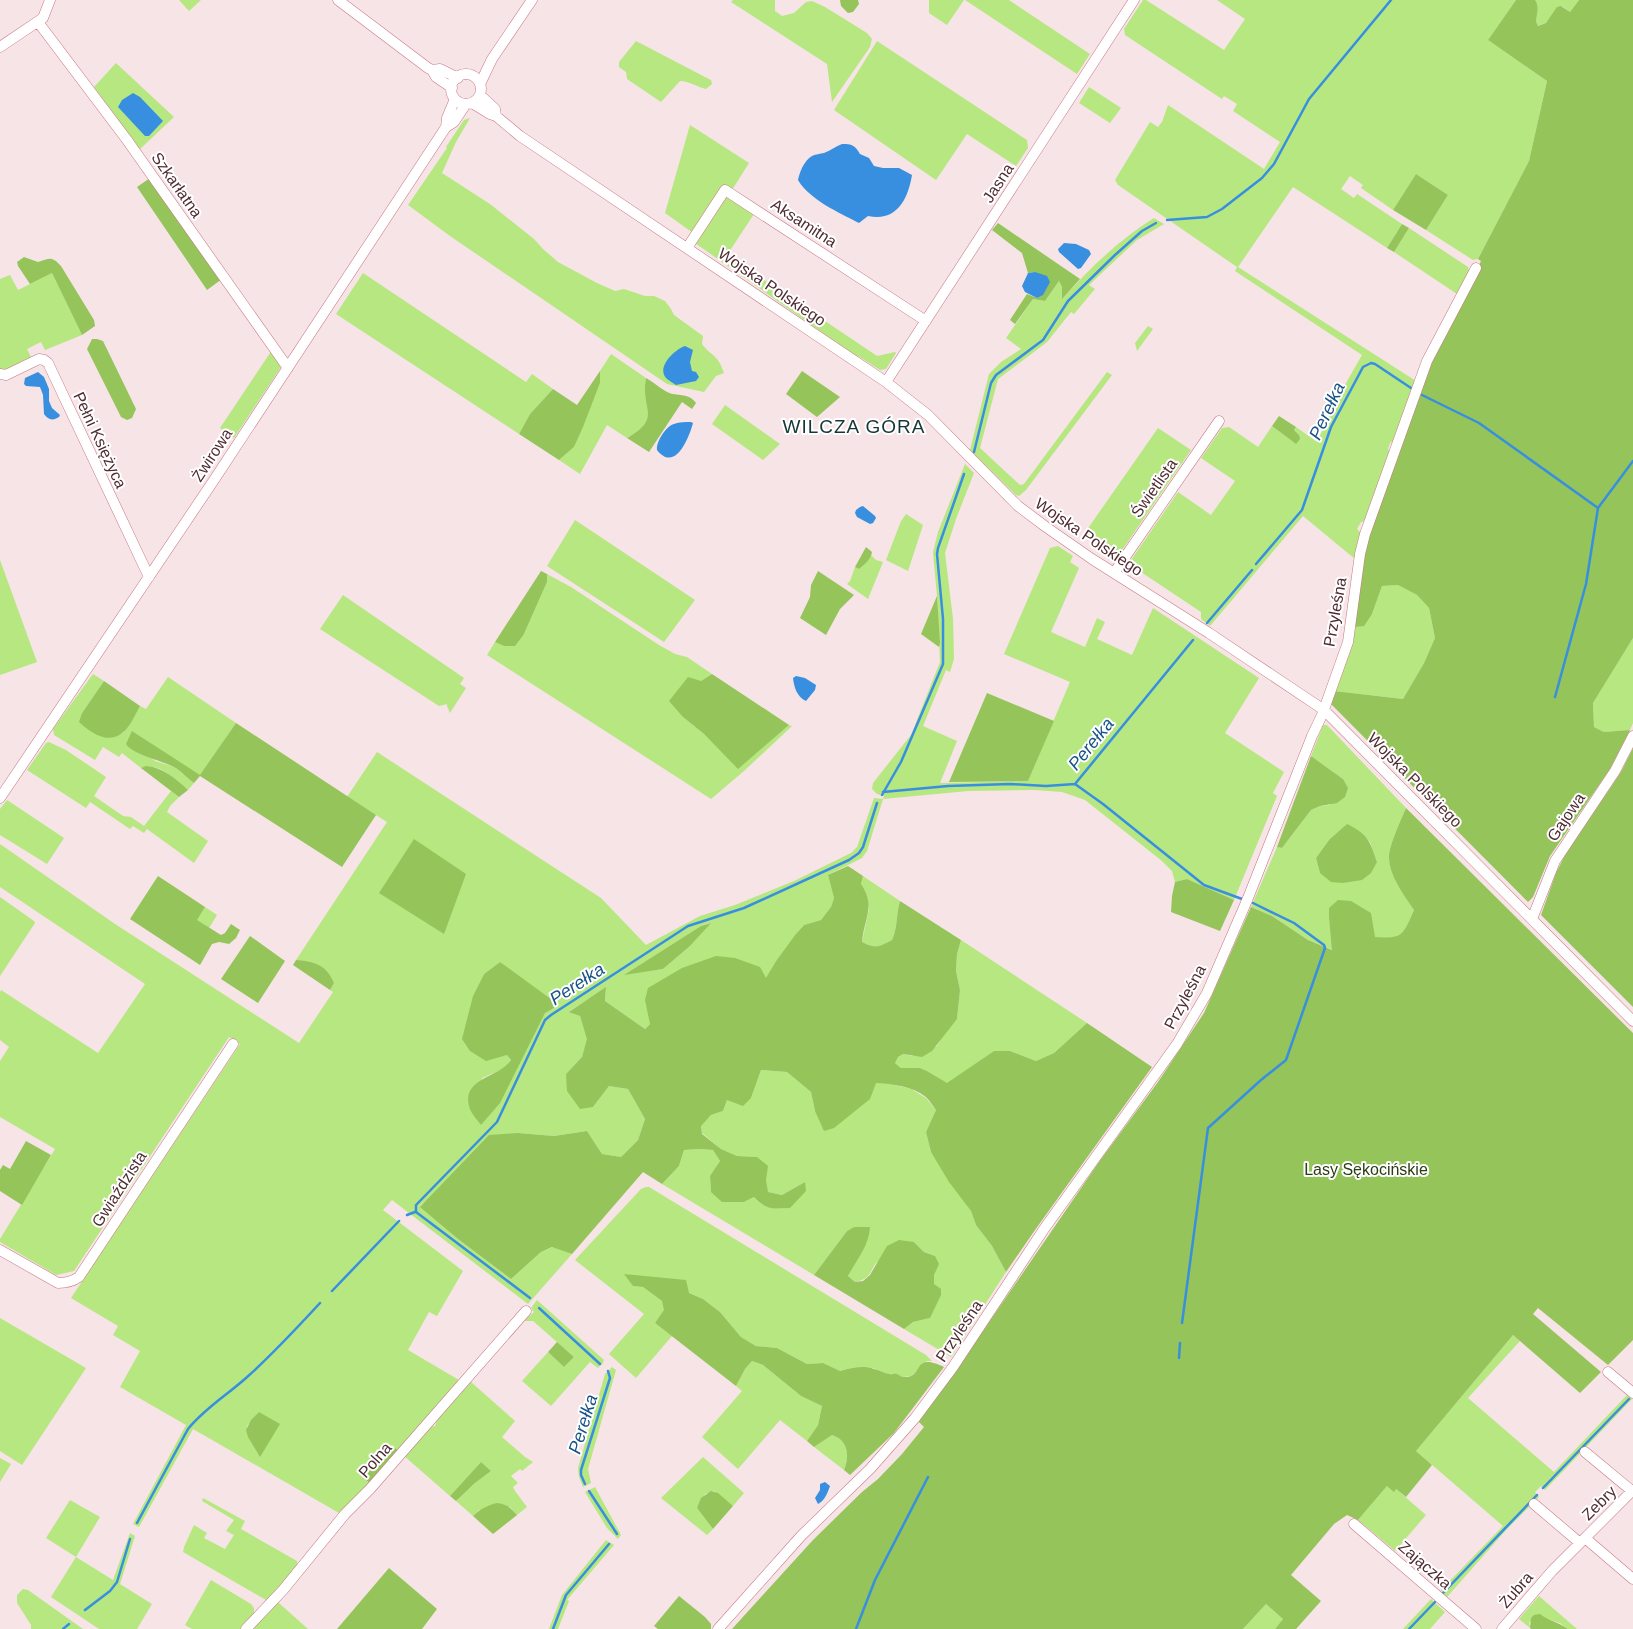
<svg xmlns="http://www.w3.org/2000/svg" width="1633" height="1629" viewBox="0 0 1633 1629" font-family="Arial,sans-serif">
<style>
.green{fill:#b6e781;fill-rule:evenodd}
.forest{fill:#94c45a}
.water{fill:#388fdf}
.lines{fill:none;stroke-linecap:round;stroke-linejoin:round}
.stream{stroke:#388fdf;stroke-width:2.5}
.minor-casing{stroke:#c97583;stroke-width:11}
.minor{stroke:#fff;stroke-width:10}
.labels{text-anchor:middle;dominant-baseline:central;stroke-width:4;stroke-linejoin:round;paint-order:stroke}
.street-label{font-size:16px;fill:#502c32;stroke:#fff}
.park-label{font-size:16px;fill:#2a3d12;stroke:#fff}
.water-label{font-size:18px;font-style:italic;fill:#175388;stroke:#fff}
.quarter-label{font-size:19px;letter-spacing:1px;fill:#153735;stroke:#fff}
</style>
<rect width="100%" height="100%" fill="#f7e4e6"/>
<path class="green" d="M179 0H201L189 11Z
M733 0H775V11L782 16 794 13 806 2 812 1 825 7 867 33 872 39 870 47 832 102 827 64 731 2Z
M929 0H964L947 25 929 13Z
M965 0H1009L1090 54 1077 74Z
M1143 0H1146L1224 50 1245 19 1217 0H1516L1488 40 1547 81 1529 161 1478 259 1473 260 1426 230 1448 195 1416 174 1393 210 1361 188 1363 185 1350 176 1341 189 1354 198 1357 194 1402 224 1387 248 1293 187 1238 267 1416 381 1395 440 1390 443 1388 449 1391 454 1367 521 1361 522 1357 529 1361 533 1355 559 1303 516 1210 626 1201 619V612L1132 566 1131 560 1178 492 1211 515 1235 481 1201 458 1222 428 1229 427 1258 447 1272 426 1296 444 1299 435 1294 430 1296 427 1317 442 1342 390 1362 355 1235 271 1237 267 1118 185 1115 180 1150 122 1158 127 1162 122 1168 105 1264 169 1280 142 1233 111 1237 104 1224 96 1222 99 1125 35 1124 29Z
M1535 0H1579L1570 12 1562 6 1546 23 1537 26C1533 17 1540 9 1535 0Z
M636 41 705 77 711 80 712 84 706 89C697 87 689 81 680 81L661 102 627 79 626 72 619 67V62Z
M877 41 1027 140 1028 148 1016 166 967 134 936 180 834 110Z
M116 63 174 117 139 150 94 87Z
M1089 87 1121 108 1110 123 1079 103Z
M470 118 456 142 442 173 490 204 534 239 543 249 558 262 597 283 615 291 624 289 645 296H654L665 301 671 309 674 315 703 336 702 344C713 358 717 353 724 373L716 376 704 392 667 384 450 236 408 205 447 148 446 147 464 120Z
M690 125 749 163 732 190 724 185 693 233 665 213Z
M727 196 754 214 727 255 877 356 895 352 896 353 886 369 880 370 858 356 857 357 695 243 725 197Z
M1154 218 1164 224 1137 240 1089 285 1095 289 1074 314 1071 312 1047 342 998 379 980 448 1020 485 1024 484 1107 372 1112 375 1026 490 1019 496 1016 495 970 450 989 374 1001 362 1021 349 1006 338 1033 299 1045 301 1059 281 1062 287 1063 298C1090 268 1120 239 1154 218Z
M1409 228 1468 267 1470 274 1460 296 1394 252Z
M52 273 82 335 45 350 41 342 27 349 31 357 3 371 0 370V279L10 275 18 290Z
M363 273 526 382 532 374 553 389 530 414 519 434 336 314Z
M1148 326 1153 329 1137 351 1135 343Z
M272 350 281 367 234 438 220 428Z
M611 354 646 378C640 410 663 417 627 438L607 425 580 474 559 460 574 447 600 383V371Z
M725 405 780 444 763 460 712 424Z
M1158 428 1191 450 1120 553 1115 555 1084 534Z
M965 464 974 473 956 519 945 553 953 619 954 659 950 672 946 670 923 726 957 741 940 783 1028 781 1070 682 1004 654 1050 548 1058 546 1073 556 1070 562 1079 568 1051 632 1085 647 1097 618 1105 622 1097 639 1132 655 1153 608 1259 678 1225 733 1284 772 1273 793 1277 796 1234 900 1187 879 1175 882 1172 871 1162 861 1085 800 1062 792 1035 790 968 791 883 799 867 851 862 858 828 875 834 898 831 907 821 920 804 925 795 935 776 961 766 979 649 1013 650 1024 645 1029 605 1001 606 988 570 1011 580 1016 588 1039 582 1057 566 1074 593 1107 609 1086 628 1089 645 1119 638 1140 621 1157 602 1154 587 1131 554 1136 518 1133 420 1206 458 1239 511 1279 541 1252 553 1247 572 1254 528 1304 392 1200 383 1210 463 1271 437 1316 429 1312 408 1350 459 1380 399 1451 391 1445 363 1478 370 1483 342 1514 339 1513 193 1429 139 1527 133 1524 186 1425 120 1387 140 1351 113 1335 118 1326 71 1298 240 1044 229 1037 74 1271 56 1275 0 1242V1239L55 1149 0 1117V1061L9 1047 0 1040V992L1 990 98 1053 145 984 0 887V844L115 924 299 1043 333 992 330 990 334 983C327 965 314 961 296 960L387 822 347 797 377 752 601 898 646 945 700 916 735 905 794 881 851 853 857 847 874 798 883 799 884 796 877 794 872 789 873 783 911 735 940 662 937 596 933 552 938 532ZM710 923 690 946 663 969 626 974 701 926ZM500 962 545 1013 480 1125 482 1078 505 1068 511 1060 507 1055 501 1056 473 996 484 974ZM259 1412 257 1453 256 1449 251 1441 247 1426Z
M906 514 923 525 908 571 886 560 901 521Z
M575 520 695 600 664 642 547 566Z
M871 555 876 560 883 562 868 599 847 584 850 581 855 567 859 569 863 566Z
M0 560 37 662 0 675Z
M547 574 571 587 659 645 675 654 687 657 712 674 701 681 683 717 704 734 738 768 789 725 792 726 744 771 711 799 487 655 495 642 504 646 524 634 547 582Z
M1398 585 1417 595 1429 608 1435 638 1424 663 1403 699 1334 691 1354 627 1372 614 1382 586Z
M343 595 464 678 460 684 466 688 450 713 447 706V704L439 706 320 629Z
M1633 638V723L1630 730 1604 732 1594 727 1593 703Z
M93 674 104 681 82 713 123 733 140 706 146 709 168 677 236 723 200 776 132 731 147 755 155 761 175 767 194 783 188 790C176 780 159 761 141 768L122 753 119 757 103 747 95 760 54 735 53 729Z
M1323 725H1327L1406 808C1401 820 1389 845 1389 857 1389 876 1404 895 1414 910 1403 935 1403 939 1374 938L1338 901 1329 908V918L1333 950 1308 940 1272 916 1251 907 1277 847 1282 848 1311 810 1320 806 1330 805 1343 779 1311 756ZM1360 831 1370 842 1377 862 1320 873 1316 858 1329 840Z
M49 742 66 750 106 777 94 796 123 816 131 817 144 826 171 791 179 797 170 806 167 812 208 841 194 863 147 829 144 833 133 826 130 829 90 802 86 808 27 770 46 743Z
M7 800 64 838 47 864 0 835V809Z
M863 876 900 901C896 914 898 927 892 940 878 947 876 949 862 942L869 909 861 884Z
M0 897 34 921 35 923 0 976Z
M205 907 217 915 209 928 196 920Z
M961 940 1087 1023 1054 1053 1036 1061 1010 1051H994L947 1084 927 1071 920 1068H901L895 1063 898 1057 903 1054 912 1056 937 1046 945 1032 957 1019 960 990 956 971 957 954Z
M761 1070 787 1072 811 1092 815 1111 876 1083 891 1084 911 1089 926 1098 936 1110 926 1132 931 1152 971 1211 976 1225 992 1246 1006 1272 951 1357 904 1329 913 1322 930 1318 935 1256 924 1252 914 1242C903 1247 891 1252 881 1259 869 1266 875 1278 855 1282L848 1276 853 1266 854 1227 847 1231 814 1275 662 1184 679 1166 684 1150 699 1149 713 1150 720 1161 710 1177 711 1192 744 1202 754 1197C767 1210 773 1209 790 1208L805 1182 782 1195 767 1192 766 1180 757 1157 737 1156 721 1149 702 1133 701 1125 711 1115 723 1111 727 1100 751 1098Z
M646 1187H649L926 1355 932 1361H927L916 1372 911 1376 903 1377 896 1374H888L873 1368 857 1367 839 1371 823 1363 807 1364 777 1348 756 1346 741 1337 720 1312 703 1299 689 1293 625 1274 633 1286 643 1287 662 1301 665 1310 655 1323 672 1336 636 1378 609 1354 644 1314 575 1260 641 1189Z
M537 1300 604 1360 603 1363 598 1368 590 1362 551 1406 522 1381 548 1352 564 1367 574 1357 533 1321H524L534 1312 531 1308Z
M0 1318 86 1368 22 1465 0 1451Z
M1513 1335 1520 1341 1468 1398 1554 1472 1627 1395 1632 1399 1545 1490 1541 1486 1535 1492 1539 1497 1507 1529 1447 1597 1441 1590 1503 1526 1416 1451Z
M752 1361 763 1365 801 1396 822 1406 818 1425 807 1441 780 1420 738 1469 702 1437 742 1391 736 1386 745 1369Z
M612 1367 616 1370 588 1469 591 1483 583 1487 579 1477 578 1468 605 1374Z
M471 1382 515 1421 502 1437 525 1457 533 1462 522 1471 520 1469 511 1476 518 1483 513 1487 515 1491 527 1507 517 1515 510 1507 479 1510 473 1516 456 1501 475 1483 491 1471 481 1462 450 1496 403 1455 428 1427 435 1426 438 1417Z
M832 1435C848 1440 850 1456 844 1470L814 1447Z
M703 1457 744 1493 733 1506 714 1491 705 1494 697 1508 713 1529 707 1535 661 1498Z
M0 1458 11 1464 0 1482Z
M1387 1486 1396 1489 1426 1515 1395 1551 1358 1520Z
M595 1487 621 1535 618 1539 607 1528 585 1492Z
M203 1498 245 1521 241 1529 297 1561V1565L269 1600H266L183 1552 184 1547 194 1525 207 1533 204 1538 225 1549 234 1535 226 1531 234 1520 202 1501Z
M70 1500 100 1517 76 1557 113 1580 130 1533 135 1536 120 1584 152 1604 137 1629H99L51 1597 76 1557 46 1538Z
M606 1540 614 1545 567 1600 569 1601 558 1629H549L562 1595Z
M211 1580 251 1604 254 1608V1615L241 1629H192L185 1625Z
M23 1589 28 1590 83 1629H31V1625L17 1603V1595Z
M1539 1596 1577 1629H1568L1560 1623 1546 1619 1529 1622 1530 1628 1519 1619Z
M1431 1599 1445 1612 1430 1629H1403Z
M277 1601 280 1604 308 1629H253Z
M1266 1604 1283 1619 1275 1629H1243Z"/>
<path class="forest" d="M840 0H858L859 4 853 12 848 13 841 6Z
M1516 0H1535C1540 7 1536 15 1536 22L1538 26 1546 23 1557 7 1561 6 1570 12 1579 0H1633V638L1593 703 1594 727 1604 732 1630 730 1610 769 1550 856 1533 897 1528 902 1331 704 1334 691 1403 699 1424 663 1435 638 1429 608 1417 595 1398 585 1382 586 1372 614 1364 626 1354 627 1367 536 1429 362 1481 261 1478 259 1529 161 1547 81 1488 40Z
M1416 174 1448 195 1426 230 1393 210Z
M150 178 222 279 207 290 137 187Z
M998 223 1080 279 1062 299V287L1059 281 1045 301 1033 299 1015 324 1010 320 1027 294 1037 298 1035 272 1028 273 1022 253 992 230Z
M1402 224 1409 228 1394 252 1387 248Z
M24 257 38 262C50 258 52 256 61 266L94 320 95 326 82 335 52 273 30 284 18 266 17 262Z
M92 339H97L103 341 136 409 132 418 127 420 121 417 87 349Z
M600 371V383L583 427 574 447 559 460 519 434 530 414 553 389 577 405Z
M802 371 840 397 817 417 786 394Z
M646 378C653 382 660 388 667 392 677 397 688 392 696 403L692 409 682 402 649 452 627 438C663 417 640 410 646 378Z
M1279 416 1296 427 1294 430 1299 435 1300 439 1296 444 1272 426Z
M866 547 872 552C871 559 864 565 859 569L855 567Z
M541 571 547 574V582L524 634 515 646H504L495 642Z
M818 571 854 595 840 609 826 635 800 618 810 597 811 585Z
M937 596 940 643 939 647 921 634Z
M712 674 789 725 738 769 704 734 683 717 669 701 688 677 701 681Z
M104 681 140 706C136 713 129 729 122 733 107 745 90 732 79 722L82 713Z
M987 693 1054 721 1028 781 949 782Z
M236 723 376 815 342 867 200 776 194 783C188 779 182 772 176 768 164 761 133 755 126 744L132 731 200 775Z
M1633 748V1007L1541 915 1556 873 1565 855 1621 772Z
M1311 756 1343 779 1348 788 1345 797 1337 803 1320 806 1311 810 1282 848 1277 847Z
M146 766C163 767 176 779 188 790L179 797 141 768Z
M1406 808 1633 1033V1340L1608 1365 1538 1308 1533 1314 1601 1372 1580 1393 1513 1335 1416 1451 1432 1465 1406 1497 1396 1489 1394 1492 1387 1486 1358 1520 1347 1515 1334 1524 1291 1575 1321 1601 1296 1629H1275L1283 1619 1266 1604 1243 1629H732L813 1540 862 1492 878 1479 902 1454 924 1427 918 1421 950 1379 1099 1162 1158 1082 1204 1013 1251 907 1272 916 1308 940 1332 950 1329 918V908L1338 900 1351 901 1371 913 1375 937C1403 939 1403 935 1414 910 1404 895 1389 876 1389 857 1389 845 1401 820 1406 808Z
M1347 824C1368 834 1370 841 1377 862L1371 873 1362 880 1343 883 1331 882 1320 873 1316 858 1329 840Z
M414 839 466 874 444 934 379 893Z
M848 866 863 876 861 884C876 906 864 919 862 942 876 949 878 947 892 940 898 927 896 914 900 901L961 940 957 954 956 971 960 990 957 1019 932 1051 922 1057 903 1054 898 1057 895 1063 901 1068H920L927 1071 947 1083 994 1051H1010L1036 1061 1054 1053 1087 1023 1152 1067 1035 1230 1006 1272 992 1246 976 1225 971 1211 949 1182 931 1152 926 1132 936 1110C933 1106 930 1101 926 1097 912 1086 892 1084 876 1083L870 1099 834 1128 824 1131 815 1111 811 1092 787 1072 761 1070 751 1098 743 1106 727 1100 723 1111 711 1115 701 1126 702 1134 721 1149 737 1156 757 1157 768 1166 766 1180 768 1192 782 1195 805 1182 806 1191 790 1208C772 1209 767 1210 754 1197L744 1202H722L711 1192 710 1176 720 1161 713 1150 699 1149 684 1150 679 1166 662 1184 643 1172 572 1254 552 1247 541 1252 511 1279 458 1239 420 1207 489 1135 518 1133 554 1136 587 1131 602 1154 621 1157 638 1140 645 1119 628 1089 609 1086 593 1107 580 1109 567 1091 566 1074 582 1057 587 1039 580 1016 569 1012 606 987 605 1001 645 1029 650 1024 645 1000 648 988 682 968 716 956 735 958 760 967 766 978 776 961 795 935 804 925 821 920 831 907 834 898 828 875Z
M158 876 205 907 197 920 221 935 225 933 231 924 240 930 236 938 229 944 219 942 212 944 200 965 130 919Z
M1187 879 1234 900 1220 931 1171 912 1172 896 1175 882Z
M711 923 690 946 663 969 624 975 701 926Z
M250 936 285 961 258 1003 221 979Z
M296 960C314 961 327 965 334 983L330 990 293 965Z
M500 962 559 1005 545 1013 500 1103 481 1125C477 1120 472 1114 470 1109 459 1078 499 1078 511 1060L507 1055 486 1061 470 1051 462 1039 473 996 484 974Z
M26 1141 51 1155 22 1205 0 1191V1170L3 1165 10 1169Z
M854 1227H870C869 1246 857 1259 848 1276L855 1282 863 1281 870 1275 887 1246 899 1240 914 1242 924 1252 935 1256 939 1264 934 1275V1284L941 1289V1295L930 1318 913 1322 904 1329 814 1275 847 1231Z
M624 1274 686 1280 689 1293 703 1299 720 1312 741 1337 756 1346 777 1348 807 1364 823 1363 840 1371C851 1368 863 1365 874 1369 879 1370 884 1373 889 1374 894 1375 892 1373 897 1374 900 1375 901 1377 904 1377 925 1378 911 1351 944 1367L894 1433 850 1475 844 1470C850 1456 848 1440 832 1435L814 1447 807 1441 818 1425 822 1406 801 1396 763 1365 752 1361 745 1369 736 1386 655 1323 664 1310 662 1301 643 1287 633 1286Z
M557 1342 574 1357 564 1367 548 1352Z
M259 1412 280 1424 260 1457 248 1437 246 1430 251 1420Z
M391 1445 399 1451 370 1483 363 1478Z
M481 1462 491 1471 475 1483 456 1501 450 1496Z
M711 1491 718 1493 733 1506 713 1529 697 1508 701 1498Z
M497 1503C507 1504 511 1508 517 1515L493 1534 473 1516C480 1509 488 1505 497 1503Z
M389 1568 437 1609 422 1629H337Z
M679 1596 705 1617 711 1624V1629H658L654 1626Z
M1540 1614C1548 1621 1559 1622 1568 1629H1531L1530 1628 1531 1618 1534 1615Z"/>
<path class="water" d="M133 93 140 97 163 121 149 136H145L118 107 122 100Z
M842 144C852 144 855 145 860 154L869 158 874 166 883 168H899L912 175C908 199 897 222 868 216L859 223C838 212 810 200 798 180 800 171 804 161 812 156 816 154 820 154 824 153 830 151 836 146 842 144Z
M1064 243 1076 244 1089 250 1091 254 1081 268 1078 269 1059 252 1058 249Z
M1035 272 1047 276 1050 282 1043 295 1037 298 1025 292 1022 286 1028 273Z
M685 346 693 350 690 362 692 371 696 372 699 377 696 381 676 385C673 383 668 380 666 378 656 366 676 349 685 346Z
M38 372 44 377 49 389V401L52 408 60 415 59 417C53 421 48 420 44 414L43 395 40 387 26 386 24 384 25 378Z
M691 422 693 423C689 438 675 473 657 450 656 442 666 426 674 424 679 422 686 422 691 422Z
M863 506 875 516 876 518 873 523 870 524 857 517 855 513 856 510 860 507Z
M796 676 805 678 816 685 815 690 806 701C797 697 794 687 793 678Z
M825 1482 830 1486C827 1494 825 1500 818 1504L815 1498 820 1490V1484Z"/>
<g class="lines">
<path class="stream" d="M1167 220 1207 217 1222 209 1262 178 1274 164 1309 99 1391 0
M1422 395 1479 423 1598 508 1633 461
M974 452 991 383 996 375 1043 340 1068 301 1115 255 1142 231 1156 223
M1256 564 1302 510 1331 427 1363 367 1371 363 1375 364 1411 388
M1207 623 1252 570
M1555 697 1586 584 1598 508
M1075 784 1103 804 1204 885 1242 899
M883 792 948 786 1010 784 1046 786 1075 784 1193 640
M882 795 901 762 943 664V619L937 554 938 548 964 474
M407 1215 415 1212
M332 1291 399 1221
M530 1298 416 1212V1205L497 1122 545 1020 551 1015 688 926 744 908 849 860 859 853 863 847 877 803
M539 1308 600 1364
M1182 1323 1208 1128 1261 1080 1286 1060 1325 948 1324 945 1294 923 1253 903
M1179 1358 1180 1343
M585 1484 581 1475V1470L610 1378 608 1371
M1543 1488 1629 1399
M589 1491 617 1534
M137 1523 188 1429C204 1409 227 1395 246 1378 272 1355 296 1329 320 1303
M1443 1593 1537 1495
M85 1610 110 1591 117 1582 130 1539
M63 1629 69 1624
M553 1629 566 1595 609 1544
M856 1629 875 1580 928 1477
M1409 1629 1435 1602"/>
<defs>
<path id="minor" d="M338 0 428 68 432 70 440 69 458 78
M38 22 127 140 288 368
M0 47 43 18 50 0
M432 70 436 77 452 88
M451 89a15 15 0 1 1 30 0a15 15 0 1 1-30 0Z
M480 84 492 59 532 0
M480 95 495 109 496 116
M472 103 490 114 496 116 520 136 886 382 928 415 1018 506 1046 527 1092 559 1209 633 1324 710 1633 1021
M446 127 447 118 455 99
M687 248 725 190 926 321
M0 374 6 375 39 359 44 360 48 363 149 577
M886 382 1134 0
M1114 573 1219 421
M0 798 214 480 446 127 454 122 466 104
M1532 919 1555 861 1615 771 1633 736
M0 1250 58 1283C66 1283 72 1282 79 1277L233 1044
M1608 1372 1633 1393
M1585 1452 1632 1491
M1534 1504 1580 1543
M1354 1524 1476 1629
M1585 1538 1633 1579
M246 1629 283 1590 345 1514 370 1489 526 1311
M718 1629 801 1536 870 1469 915 1418 953 1367 1044 1229 1177 1044 1207 993 1248 898 1312 736 1322 715 1348 642 1360 554 1365 534 1427 361 1476 268
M1502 1629 1552 1571 1633 1490"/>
</defs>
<use href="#minor" class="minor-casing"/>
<use href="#minor" class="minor"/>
</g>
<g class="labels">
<g class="street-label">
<text transform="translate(998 183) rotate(-57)">Jasna</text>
<text transform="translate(177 185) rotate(55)">Szkarłatna</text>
<text transform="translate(804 223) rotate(33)">Aksamitna</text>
<text transform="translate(772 287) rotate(34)">Wojska Polskiego</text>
<text transform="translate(100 440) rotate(65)">Pełni Księżyca</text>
<text transform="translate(212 455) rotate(-57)">Żwirowa</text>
<text transform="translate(1154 488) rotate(-55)">Świetlista</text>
<text transform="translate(1089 537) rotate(34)">Wojska Polskiego</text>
<text transform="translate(1335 612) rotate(-80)">Przyleśna</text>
<text transform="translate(1415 780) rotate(45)">Wojska Polskiego</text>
<text transform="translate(1566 817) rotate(-56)">Gajowa</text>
<text transform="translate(1185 997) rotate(-62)">Przyleśna</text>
<text transform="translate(119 1189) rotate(-57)">Gwiaździsta</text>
<text transform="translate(959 1331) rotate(-56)">Przyleśna</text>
<text transform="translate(375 1460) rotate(-49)">Polna</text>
<text transform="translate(1599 1503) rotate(-45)">Zebry</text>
<text transform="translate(1425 1565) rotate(41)">Zajączka</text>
<text transform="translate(1516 1590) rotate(-49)">Żubra</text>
</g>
<g class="park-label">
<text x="1366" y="1169">Lasy Sękocińskie</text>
</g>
<g class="water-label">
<text transform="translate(1327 411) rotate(-65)">Perełka</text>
<text transform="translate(1091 744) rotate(-51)">Perełka</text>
<text transform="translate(577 984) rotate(-33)">Perełka</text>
<text transform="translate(583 1424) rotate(-73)">Perełka</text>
</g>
<g class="quarter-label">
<text x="854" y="426">WILCZA GÓRA</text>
</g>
</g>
</svg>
